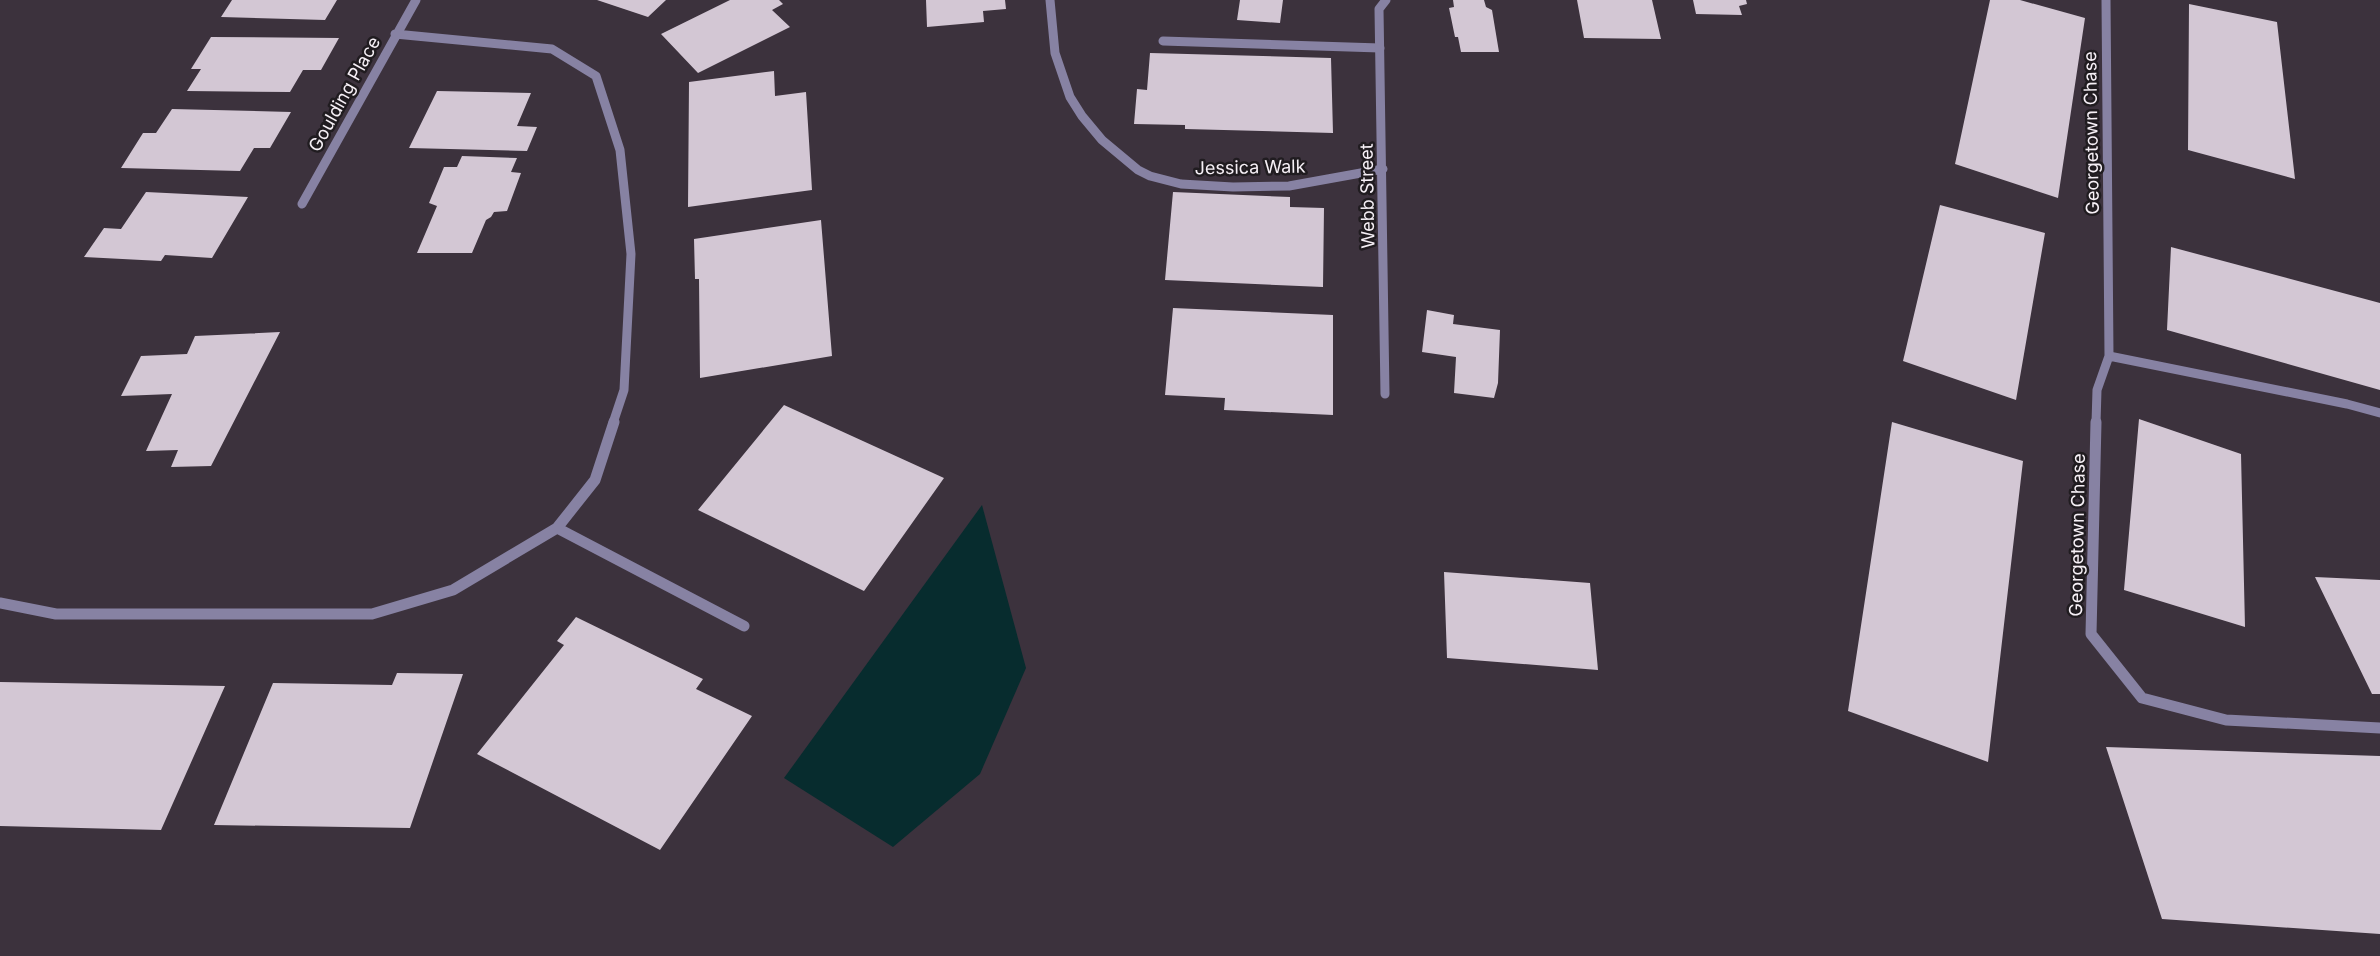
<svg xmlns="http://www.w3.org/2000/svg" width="2380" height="956" viewBox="0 0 2380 956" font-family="Inter,sans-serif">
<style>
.water{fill:#072c2e}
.building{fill:#d3c7d4}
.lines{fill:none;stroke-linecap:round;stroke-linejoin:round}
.lane{stroke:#8782a3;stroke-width:9}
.street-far1{stroke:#8782a3;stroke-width:9}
.street{stroke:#8782a3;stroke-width:11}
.labels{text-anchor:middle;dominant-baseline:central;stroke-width:5;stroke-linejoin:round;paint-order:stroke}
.street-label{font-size:18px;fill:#f6f0f6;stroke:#201c20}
</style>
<rect width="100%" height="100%" fill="#3c323d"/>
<path class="water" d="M982 505 1026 668 980 774 893 847 784 778Z"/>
<path class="building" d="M232 0H337L325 20 221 17Z
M597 0H666L648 17Z
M730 0H779L783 4 772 10 790 27 698 73 661 34Z
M926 0H1005L1006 9 983 11 984 22 927 27Z
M1240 0H1283L1280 23 1237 20Z
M1453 0H1484L1486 7 1492 10 1499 52H1461L1458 37H1455L1449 8 1454 7Z
M1577 0H1652L1661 39 1584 38Z
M1693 0H1746L1747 4 1739 6 1742 15 1696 14Z
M1990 0H2020L2085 18 2058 198 1955 164Z
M2189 4 2277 22 2295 179 2188 150Z
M211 37 339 38 321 70H303L290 92 187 91 201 69H191Z
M1150 53 1331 58 1333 133 1185 129V125L1134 124 1137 89 1147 90Z
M774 71 775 96 806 92 812 190 688 207 689 82Z
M437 91 531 93 517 126 537 127 527 151 409 148Z
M172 109 291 112 270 148H254L240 171 121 168 143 133H156Z
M462 156 517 158 511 172 521 173 507 211 494 212 491 217 486 220 472 253H417L437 206 429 203 444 167H457Z
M146 192 248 197 212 258 165 255 161 261 84 257 104 228 121 229Z
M1173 192 1290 197V207L1324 208 1323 287 1165 280Z
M1940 205 2045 233 2016 400 1903 361Z
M821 220 832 356 700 378 699 279H695L694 239Z
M2171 247 2380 303V390L2167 330Z
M1173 308 1333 315V415L1224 410 1225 398 1165 395Z
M1427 310 1454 315 1453 324 1500 330 1498 383 1494 398 1454 393 1456 357 1422 352Z
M280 332 211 466 171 467 178 450 146 451 172 394 121 396 141 356 187 354 195 336Z
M784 405 944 478 864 591 698 510Z
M2139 419 2241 454 2245 627 2124 590Z
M1892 422 2023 461 1988 762 1848 711Z
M1444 572 1590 583 1598 670 1447 658Z
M2315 577 2380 580V694H2372Z
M576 617 703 679 696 689 752 716 660 850 477 754 564 645 557 641Z
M397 673 463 674 410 828 214 825 273 683 392 685Z
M0 682 225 686 161 830 0 826Z
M2106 747 2380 756V934L2162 919Z"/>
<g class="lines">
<path class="lane" d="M1163 41 1380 48"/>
<path class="street-far1" d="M1050 0 1055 53 1070 97 1082 116 1102 140 1138 170 1150 176 1181 184 1233 187 1289 186 1383 169
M395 34 552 49 596 76 620 150 631 254 624 390 613 423
M302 204 416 0
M2109 356 2347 404 2380 413
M1385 394 1379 9 1386 0
M2096 423 2097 390 2109 356 2106 0"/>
<path class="street" d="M2096 422 2091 634 2142 698 2226 720 2380 728
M557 528 744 626
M0 603 56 614H372L453 590 557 528 595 480 614 422"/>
</g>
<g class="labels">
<g class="street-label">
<text transform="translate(344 94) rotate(-61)">Goulding Place</text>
<text transform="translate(2091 133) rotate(-91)">Georgetown Chase</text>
<text transform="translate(1250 167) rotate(-1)">Jessica Walk</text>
<text transform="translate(1367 196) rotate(-91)">Webb Street</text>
<text transform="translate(2077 535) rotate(-89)">Georgetown Chase</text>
</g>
</g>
</svg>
